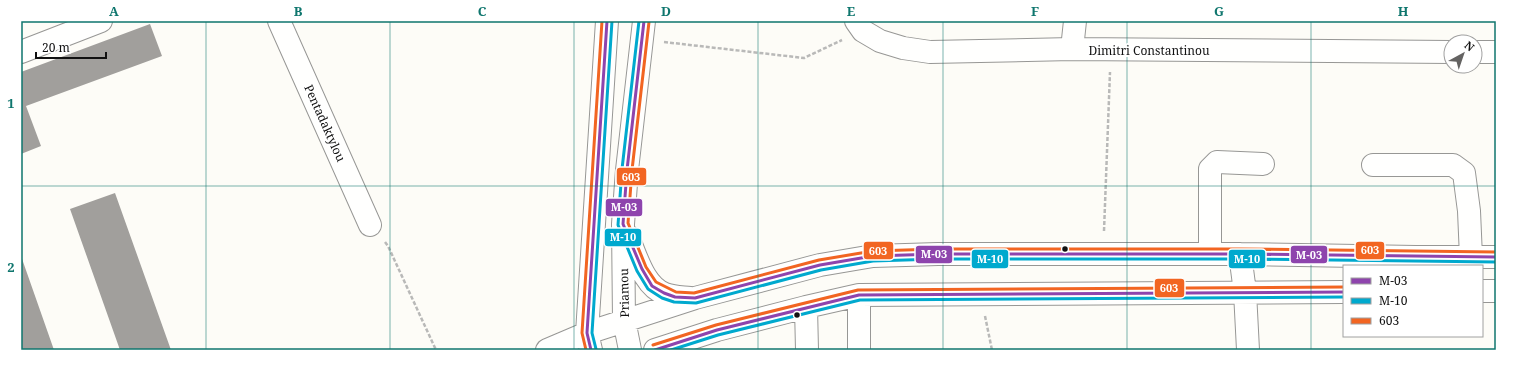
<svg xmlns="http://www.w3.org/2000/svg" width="1517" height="371" viewBox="0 0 1517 371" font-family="'Noto Serif',serif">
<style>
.building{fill:#a19f9c}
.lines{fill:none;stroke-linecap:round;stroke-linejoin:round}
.minor-casing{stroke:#979795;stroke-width:24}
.path{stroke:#b9b9b8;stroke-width:2.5;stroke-dasharray:4 2;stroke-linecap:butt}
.minor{stroke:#fffffe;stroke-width:22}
.bus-1-casing{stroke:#fff;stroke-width:6}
.bus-2-casing{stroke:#fff;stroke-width:6}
.bus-3-casing{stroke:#fff;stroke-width:6}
.bus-1{stroke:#8e44ad;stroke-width:3}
.bus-2{stroke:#00a9ce;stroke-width:3}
.bus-3{stroke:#f26522;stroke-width:3}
.grid{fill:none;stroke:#0f766e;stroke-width:1;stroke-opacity:0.55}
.bus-dot{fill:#111;stroke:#fff;stroke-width:1.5}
.labels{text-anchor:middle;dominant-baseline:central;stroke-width:4;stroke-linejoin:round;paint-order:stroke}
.street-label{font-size:12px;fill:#111;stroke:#fff}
.line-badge{stroke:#fff;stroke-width:1.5}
.badge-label{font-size:11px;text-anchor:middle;font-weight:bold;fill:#fff}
.neatline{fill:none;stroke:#0f766e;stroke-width:1.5}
.grid-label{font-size:13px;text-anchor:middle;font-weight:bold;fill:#0f766e}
</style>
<rect width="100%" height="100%" fill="#fdfcf7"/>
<path class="building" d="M150 24 162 56 26 106 41 146 21 154V72Z
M115 193 171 350H120L70 209Z
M21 256 54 350H21Z"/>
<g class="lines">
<defs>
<path id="minor" d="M279 21 370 225
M856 21 863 31 880 41 903 48 930 52 1072 49 1451 52
M1072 49 1075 21
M21 52 101 21
M1475 52H1496
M1373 165H1453L1464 173 1469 211 1471 257
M627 235C636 254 643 286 665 294 673 297 681 297 690 298
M1210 254V169L1217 162 1263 164
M1240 254 1245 292 1248 350
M1482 291H1496
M806 307 807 350
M547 350 587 333 695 298 820 265 873 256 938 254H1240L1416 257H1496
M591 350 587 333 607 21
M630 350 624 320 623 224 627 170 644 21
M655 350 717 330 806 307 859 295 1344 292
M859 350V295"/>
</defs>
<use href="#minor" class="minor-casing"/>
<path class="path" d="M664 42 804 58 842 40
M1104 231 1110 72
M385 242 388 246 436 350
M985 316 992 350"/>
<use href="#minor" class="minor"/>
<defs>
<path id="bus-1" d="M644 21 627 170 623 224 642 269 652 286 664 293 675 297 695 298 820 265 873 256 938 254H1240L1496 257
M591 350 587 333 607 21
M655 350 717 330 859 295 1344 292"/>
<path id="bus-2" d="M639 21 622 169 618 225 637 271 648 289 662 298 674 302 696 303 821 270 873 261 938 259H1240L1496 262
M596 349 592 333 612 21
M671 350 718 335 860 300 1344 297"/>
<path id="bus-3" d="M649 22 632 170 628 223 646 267 656 282 676 292 694 293 819 260 873 251 938 249H1240L1496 252
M653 345 716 325 858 290 1344 287
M586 350 582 333 602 21"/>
</defs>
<use href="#bus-1" class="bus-1-casing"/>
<use href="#bus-2" class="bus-2-casing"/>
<use href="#bus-3" class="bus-3-casing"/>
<use href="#bus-1" class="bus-1"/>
<use href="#bus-2" class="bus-2"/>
<use href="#bus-3" class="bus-3"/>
</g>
<path class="grid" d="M206 21V350M390 21V350M574 21V350M758 21V350M943 21V350M1127 21V350M1311 21V350M21 186H1496"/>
<g class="bus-dot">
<circle cx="1065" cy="249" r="3.5"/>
<circle cx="797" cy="315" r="3.5"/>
</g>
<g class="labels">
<g class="street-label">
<text x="1149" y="50">Dimitri Constantinou</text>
<text transform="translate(325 123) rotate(66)">Pentadaktylou</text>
<text transform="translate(624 293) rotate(-91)">Priamou</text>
</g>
</g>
<g class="line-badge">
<rect x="616" y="167" width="31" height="19" rx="4" fill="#f26522"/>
<rect x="605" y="198" width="38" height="19" rx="4" fill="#8e44ad"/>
<rect x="604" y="228" width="38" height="19" rx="4" fill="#00a9ce"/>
<rect x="1355" y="241" width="30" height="19" rx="4" fill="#f26522"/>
<rect x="863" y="241" width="31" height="19" rx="4" fill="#f26522"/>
<rect x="915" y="245" width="38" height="19" rx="4" fill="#8e44ad"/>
<rect x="1290" y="245" width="38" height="19" rx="4" fill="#8e44ad"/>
<rect x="971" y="249" width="38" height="20" rx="4" fill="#00a9ce"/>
<rect x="1228" y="249" width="38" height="20" rx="4" fill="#00a9ce"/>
<rect x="1154" y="278" width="31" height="20" rx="4" fill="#f26522"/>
</g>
<g class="badge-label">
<text x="631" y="181">603</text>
<text x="624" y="211">M-03</text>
<text x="623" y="241">M-10</text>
<text x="1370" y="254">603</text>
<text x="878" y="255">603</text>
<text x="934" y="258">M-03</text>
<text x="1309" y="259">M-03</text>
<text x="990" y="263">M-10</text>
<text x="1247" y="263">M-10</text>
<text x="1169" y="292">603</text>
</g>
<rect width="1517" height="371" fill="none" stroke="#ffffff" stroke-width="44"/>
<rect x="1343" y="265" width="140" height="72" fill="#ffffff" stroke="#a0a0a0"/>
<rect x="1351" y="278" width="20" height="6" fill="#8e44ad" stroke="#a0a0a0"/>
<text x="1379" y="285" font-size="12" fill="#111111">M-03</text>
<rect x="1351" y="298" width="20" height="6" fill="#00a9ce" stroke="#a0a0a0"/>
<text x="1379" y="305" font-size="12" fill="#111111">M-10</text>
<rect x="1351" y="318" width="20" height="6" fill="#f26522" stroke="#a0a0a0"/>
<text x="1379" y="325" font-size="12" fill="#111111">603</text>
<g transform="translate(1463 54) rotate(40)"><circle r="19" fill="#ffffff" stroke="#a0a0a0"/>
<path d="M0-3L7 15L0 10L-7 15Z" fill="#646362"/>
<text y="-6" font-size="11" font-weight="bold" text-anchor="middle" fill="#111111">N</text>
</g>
<path d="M36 52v6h70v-6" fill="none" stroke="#111111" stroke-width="2"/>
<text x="42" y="52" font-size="12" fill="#111111" stroke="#ffffff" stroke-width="3" paint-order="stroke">20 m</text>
<rect x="22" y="22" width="1473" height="327" class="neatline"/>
<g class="grid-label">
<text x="114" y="16">A</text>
<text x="298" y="16">B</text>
<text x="482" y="16">C</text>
<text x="666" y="16">D</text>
<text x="851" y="16">E</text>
<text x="1035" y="16">F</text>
<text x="1219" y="16">G</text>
<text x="1403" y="16">H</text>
<text x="11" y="108">1</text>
<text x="11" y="272">2</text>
</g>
</svg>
